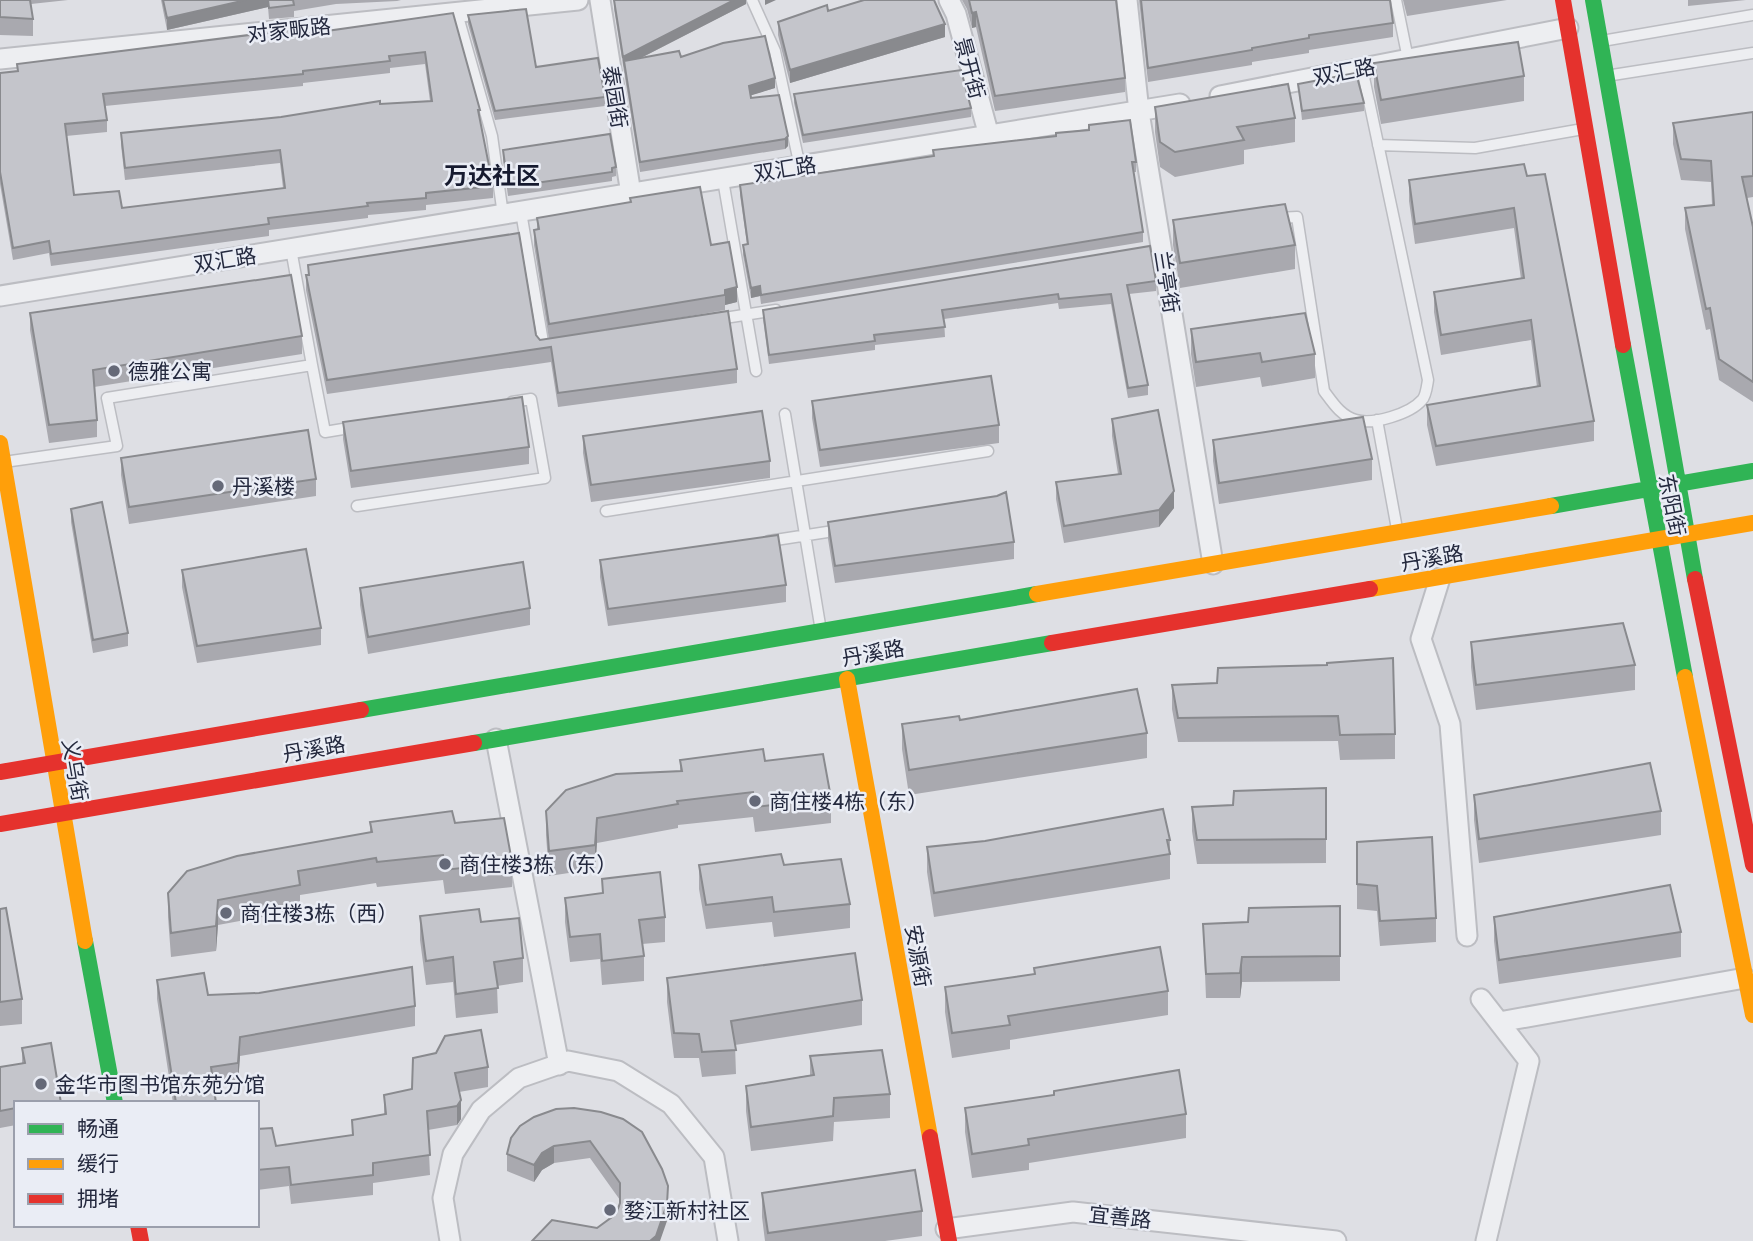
<svg xmlns="http://www.w3.org/2000/svg" width="1753" height="1241" viewBox="0 0 1753 1241" font-family="Cabin,'Noto Sans SC',sans-serif">
<style>
.lines{fill:none;stroke-linecap:round;stroke-linejoin:round}
.lane-casing{stroke:#bcbdc2;stroke-width:13}
.street-casing{stroke:#bcbdc2;stroke-width:23}
.lane{stroke:#edeef1;stroke-width:10}
.street{stroke:#edeef1;stroke-width:19}
.fast{stroke:#30b455;stroke-width:16}
.slow{stroke:#ff9f0a;stroke-width:16}
.jam{stroke:#e5322d;stroke-width:16}
.wall{fill:#a9a9af;fill-rule:evenodd}
.shaded-wall{fill:#898a8e}
.building{fill:#c4c5cb;stroke:#898a8e;stroke-width:2;fill-rule:evenodd}
.poi-dot{fill:#656978;stroke:#eaedf5;stroke-width:2.5}
.labels{text-anchor:middle;dominant-baseline:central;stroke-width:5;stroke-linejoin:round;paint-order:stroke}
.street-label{font-size:21px;fill:#24293e;stroke:#eaedf5}
.poi-label{font-size:21px;fill:#24293e;stroke:#eaedf5;text-anchor:start}
.quarter-label{font-size:24px;font-weight:bold;fill:#161a2f;stroke:#eaedf5}
</style>
<rect width="100%" height="100%" fill="#dedfe4"/>
<g class="lines">
<defs>
<path id="lane" d="M752 0 775 51 800 167
M1396 0 1408 59
M457 13 492 136 503 215
M1602 41 1753 15
M1606 76 1753 53
M1378 145 1475 148 1583 129
M723 180 756 371
M521 212 544 348
M1278 218 1297 217 1324 391C1333 403 1341 416 1356 420 1373 425 1410 414 1422 400 1426 396 1427 386 1428 380L1362 68
M718 319 776 310
M312 365 325 432 355 427
M785 414 821 631
M1377 420 1397 529
M4 462 117 446 107 398 312 365 291 249
M357 506 545 478 531 399 512 402
M606 511 988 451
M769 541 840 530"/>
<path id="street" d="M600 0 631 194
M949 0 956 14 989 136
M1127 0 1139 112 1213 564
M0 59 578 0
M1220 96 1568 28
M0 296 1180 104
M1440 578 1421 639 1450 724 1467 936
M496 739 559 1065
M1481 999 1529 1061 1486 1241
M1499 1022 1745 978
M946 1229 1073 1212 1336 1241
M450 1241 443 1198 453 1154 481 1110 519 1078 568 1061 618 1071 671 1104 714 1157 728 1241"/>
</defs>
<use href="#lane" class="lane-casing"/>
<use href="#street" class="street-casing"/>
<use href="#lane" class="lane"/>
<use href="#street" class="street"/>
<path class="fast" d="M1593 0 1695 579
M1623 345 1685 677
M1551 506 1753 471
M361 710 1037 594
M474 743 1052 643
M85 941 115 1103"/>
<path class="slow" d="M0 443 85 941
M1370 589 1753 523
M1037 594 1551 506
M1685 677 1753 1015
M847 679 930 1137"/>
<path class="jam" d="M1563 0 1623 345
M1695 579 1753 865
M1052 643 1370 589
M0 772 361 710
M0 824 474 743
M930 1137 949 1241
M138 1225 141 1241"/>
</g>
<path class="wall" d="M0 0H68L31 4 33 19V36L0 35Z
M161 0H401L397 1 336 4 294 11V17L269 19 268 7 167 30Z
M614 0H746V4L641 58 681 57 775 88 751 95V98L779 95 788 146 785 149 640 172 614 9Z
M962 0H1116L1125 78V92L995 111 976 27 972 28 967 9Z
M1139 0H1390L1393 23V37L1309 50V53L1252 62V65L1148 82Z
M1403 0H1507L1407 16Z
M1688 0H1746L1688 6Z
M828 11 945 37 790 83 778 35V22Z
M453 13 480 110V122L493 186V198L426 205V210L368 215V218L269 230V236L51 266 49 253 13 260 0 184V73L17 71V64L298 35ZM425 64 430 101 380 104 281 117 121 133V145L125 180 280 163 283 188 122 208 74 195 66 136 107 132V120L105 106 303 86V83L390 73V68Z
M468 15 536 67 605 97V106L495 120 468 24Z
M1374 63 1524 76V101L1381 124 1374 87Z
M1298 84 1364 103V111L1302 120Z
M794 94 971 108V117L803 143 794 103Z
M1155 107 1295 118V142L1244 150V164L1175 177 1160 167 1155 132Z
M1753 112V197L1747 198 1753 227V402L1719 380 1710 329 1706 330 1685 229V208L1712 205 1711 182 1681 180 1673 144V123Z
M1089 125 1136 162V172H1133L1143 232V242L761 304 760 296 751 298 743 255V245L747 244 740 195V185L933 157V150L1056 136 1089 130Z
M503 150 616 167V176L612 177V181L508 196 503 159Z
M1524 164 1594 421V441L1436 466 1427 425V405L1537 387 1531 340 1441 355 1434 312V292L1521 279 1514 228 1415 244 1409 201V180Z
M630 198 711 245 737 302 725 305V310L655 322 737 369V383L558 407 551 362 327 394 306 290V275H308V265L536 335 540 340 549 339 534 245V230L537 229V218L630 203Z
M1173 220 1295 245V269L1180 288 1173 245Z
M1156 281V291L1129 294 1148 385V395L1128 398 1111 304 1059 309 1058 303 944 319 945 337 875 345V350L769 364 763 319V310Z
M30 313 302 336V354L94 387 97 420V437L49 443 30 330Z
M1191 329 1315 354V378L1262 387 1260 377 1196 387 1191 354Z
M812 401 999 425V443L820 467 812 418Z
M1112 419 1174 508 1159 527 1064 543 1056 499V482L1118 474 1112 436Z
M343 422 529 447V464L351 488 343 439Z
M583 436 770 461V478L591 502 583 453Z
M1213 440 1372 459V480L1219 504 1213 461Z
M121 458 316 479V496L129 524 121 475Z
M71 509 128 633V646L93 653 71 522Z
M828 522 1014 542V559L835 583 828 539Z
M600 560 786 585V602L608 626 600 577Z
M182 570 321 628V645L197 663 182 587Z
M360 588 530 608V625L368 654 360 605Z
M1471 642 1635 665V690L1476 710 1471 667Z
M1218 668 1395 734V759L1340 760 1338 741 1178 742 1172 709V685L1217 683Z
M960 720 1147 733V758L909 795 902 749V724Z
M680 760 765 761 831 798V823L755 832 753 817 678 825V828L597 843 595 869 549 876 546 835V811L680 771Z
M1326 788V863L1197 864 1192 831V807L1233 805Z
M1474 795 1661 811V835L1479 863 1474 820Z
M370 822 455 823 512 862V887L445 894 443 880 377 887 376 883 300 895V910L218 925 216 951 171 957 168 917V893L370 832Z
M1170 840V879L934 917 927 872V847Z
M1357 842 1436 918V942L1380 946 1377 911 1357 909Z
M699 865H784L850 904V928L774 937 772 922 706 929 699 889Z
M602 879 665 917V942L642 944 644 956V981L602 985 600 959 570 962 565 922V898L602 893Z
M1340 906V981L1242 982 1240 998H1206L1203 924 1248 922Z
M0 909 22 999V1024L0 1026Z
M420 916 481 922 523 958V982L497 986 498 1013 456 1018 453 982 426 985 420 940Z
M1494 917 1681 932V957L1499 984 1494 941Z
M1034 968 1168 991V1015L1010 1040V1049L952 1058 945 1012V987L1034 975Z
M667 978 862 1000V1025L735 1045 736 1074 702 1077 699 1058H674L667 1002Z
M157 980 208 995 415 1006V1026L240 1056 238 1083 214 1086 216 1103H173L157 999Z
M51 1043 16 1103V1125L0 1128V1067L22 1064V1048Z
M810 1056 890 1094V1118L834 1122 833 1141 751 1151 746 1111V1086L810 1075Z
M413 1058 488 1067V1087L459 1092 461 1119 457 1125 428 1130 430 1175 373 1183V1195L291 1204 289 1186 257 1190V1129L276 1146 352 1135V1120L384 1115V1095L412 1089Z
M574 1108 667 1221 597 1228 616 1214 620 1204V1200L590 1158 554 1163 542 1170 534 1182 507 1171V1154Z
M965 1108 1186 1114V1138L1029 1163V1170L972 1178 965 1132Z
M762 1193 922 1211V1236L885 1241H765L762 1217Z"/>
<path class="shaded-wall" d="M246 0H268V7L167 30V18Z
M734 0H746V4L625 66 624 61 623 67V57Z
M765 0H776L765 5Z
M976 12V27L972 28V13Z
M945 24V37L790 83V70Z
M775 78V88L749 96V86Z
M788 136V146L785 149V139Z
M760 286V296L751 298V288Z
M737 287V302L725 305V290Z
M1174 491V508L1159 527V510Z
M597 818V843L595 869V845Z
M218 900V925L216 951V926Z
M1242 957V982L1240 998V973Z
M240 1037V1056L238 1083V1063Z
M461 1100V1119L457 1125V1106Z
M554 1146V1163L542 1170 534 1182V1165L542 1153Z
M668 1186 667 1221 660 1241H650Z"/>
<path class="building" d="M0 0H30L33 19 0 17Z
M163 0H246L167 18Z
M268 0H293L294 5 269 8Z
M614 0H734L623 57Z
M864 0H934L945 24 790 70 778 22 827 5 828 11Z
M969 0H1116L1125 78 995 96 976 12 972 13Z
M1141 0H1390L1393 23 1309 35V38L1252 48V50L1148 68Z
M526 9 536 67 598 58 605 97 495 111 468 15Z
M453 13 480 110H478L493 186 426 193V198L367 203 368 206 268 218 269 224 51 254 49 241 13 248 0 172V73L18 71 17 64 297 29 298 35ZM425 52 432 101 380 104V101L281 117 121 133 125 168 280 150 285 188 122 208 119 191 74 195 65 124 107 120 103 94 303 74V71L390 61 389 56Z
M765 36 775 78 749 86 751 98 779 95 788 136 785 139 640 162 624 61 679 51 681 57 723 43Z
M1518 42 1524 76 1381 100 1374 63Z
M961 70 971 108 803 135 794 94Z
M1356 73 1364 103 1302 111 1298 84Z
M1288 84 1295 118 1237 127 1244 140 1175 152 1160 142 1155 107Z
M1753 112V176L1742 177 1753 227V382L1719 359 1710 308 1706 309 1685 208 1714 205 1711 161 1681 159 1673 123Z
M1130 120 1136 162H1132L1143 232 761 295 760 286 751 288 743 245 748 244 740 185 934 156 933 150 1056 136V133L1089 130V125Z
M610 134 616 167 612 168V172L508 187 503 150Z
M1524 164 1527 176 1545 174 1594 421 1436 446 1427 405 1540 386 1531 320 1441 335 1434 292 1524 278 1514 208 1415 224 1409 180Z
M700 187 711 245 729 242 737 287 725 290V295L549 324 534 230 539 229 537 218 631 202 630 198Z
M1285 204 1295 245 1180 263 1173 220Z
M519 233 536 335 540 340 728 311 737 369 558 393 551 347 327 380 306 275H309L308 265Z
M1150 246 1156 281 1127 285 1148 385 1128 388 1111 294 1059 299 1058 294 942 310 945 327 874 335 875 341 769 355 763 310Z
M291 275 302 336 93 370 97 420 49 425 30 313Z
M1305 313 1315 354 1262 362 1260 353 1196 362 1191 329Z
M991 376 999 425 820 450 812 401Z
M522 397 529 447 351 471 343 422Z
M1158 410 1174 491 1159 510 1064 526 1056 482 1121 474 1112 419Z
M762 411 770 461 591 485 583 436Z
M1363 417 1372 459 1219 483 1213 440Z
M308 430 316 479 129 507 121 458Z
M1006 492 1014 542 835 566 828 522 997 496Z
M102 502 128 633 93 640 71 509Z
M778 535 786 585 608 609 600 560Z
M306 549 321 628 197 646 182 570Z
M523 562 530 608 368 637 360 588Z
M1623 623 1635 665 1476 685 1471 642Z
M1393 658 1395 734 1340 735 1338 716 1178 718 1172 685 1217 683 1218 668 1327 665V663Z
M1137 689 1147 733 909 770 902 724 959 716 960 720Z
M763 749 765 761 823 754 831 798 755 807 753 792 677 801 678 804 597 818 595 845 549 851 546 811 566 790 616 774 682 771 680 760Z
M1650 763 1661 811 1479 839 1474 795Z
M1326 788V839L1197 840 1192 807 1233 805 1234 791Z
M1163 809 1170 840H1167L1170 854 934 893 927 847 985 841Z
M452 811 455 823 504 818 512 862 445 870 443 855 377 862 376 858 298 871 300 885 218 900 216 926 171 933 168 893 187 871 237 856 372 832 370 822Z
M1432 837 1436 918 1380 921 1377 886 1357 884V842Z
M781 854 784 865 841 859 850 904 774 912 772 897 706 905 699 865Z
M660 872 665 917 639 920 644 956 602 961 600 934 570 937 565 898 603 893 602 879Z
M1670 885 1681 932 1499 960 1494 917Z
M1340 906V956L1242 957 1240 973 1206 974 1203 924 1248 922 1249 908Z
M6 908 22 999 0 1002V909Z
M479 909 481 922 519 918 523 958 494 962 498 988 456 994 453 957 426 961 420 916Z
M1160 947 1168 991 1008 1016 1010 1025 952 1033 945 987 1035 974 1034 968Z
M855 953 862 1000 731 1021 736 1050 702 1052 699 1034 674 1033 667 978Z
M412 967 415 1006 240 1037 238 1063 211 1067 216 1103H176L157 980 204 973 208 995 259 993Z
M481 1030 488 1067 455 1073 461 1100 457 1106 427 1111 430 1155 373 1163V1175L291 1185 289 1167 257 1170V1129L272 1128 276 1146 353 1135 352 1120 386 1114 384 1095 412 1089 413 1058 436 1053 445 1036Z
M51 1043 61 1103H16V1108L0 1111V1067L25 1063 22 1048Z
M882 1050 890 1094 834 1098 833 1116 751 1127 746 1086 814 1075 810 1056Z
M1179 1070 1186 1114 1028 1139 1029 1145 972 1154 965 1108 1054 1095V1091Z
M574 1108 601 1112 623 1119 642 1132 662 1169 668 1186 667 1204 656 1236 650 1241H532L552 1220 597 1228 616 1214 620 1203V1183L590 1141 554 1146 542 1153 534 1165 507 1154 511 1138 520 1126 534 1117 556 1109Z
M915 1170 922 1211 768 1233 762 1193Z"/>
<g class="poi-dot">
<circle cx="114" cy="371" r="7"/>
<circle cx="218" cy="486" r="7"/>
<circle cx="755" cy="801" r="7"/>
<circle cx="445" cy="864" r="7"/>
<circle cx="226" cy="913" r="7"/>
<circle cx="41" cy="1084" r="7"/>
<circle cx="610" cy="1210" r="7"/>
</g>
<g class="labels">
<g class="street-label">
<text transform="translate(289 30) rotate(-6)">对家畈路</text>
<text transform="translate(970 68) rotate(75)">景开街</text>
<text transform="translate(1344 72) rotate(-11)">双汇路</text>
<text transform="translate(615 97) rotate(81)">泰园街</text>
<text transform="translate(785 169) rotate(-9)">双汇路</text>
<text transform="translate(225 260) rotate(-9)">双汇路</text>
<text transform="translate(1167 282) rotate(81)">兰亭街</text>
<text transform="translate(1672 505) rotate(79)">东阳街</text>
<text transform="translate(1432 558) rotate(-10)">丹溪路</text>
<text transform="translate(873 653) rotate(-10)">丹溪路</text>
<text transform="translate(314 749) rotate(-10)">丹溪路</text>
<text transform="translate(75 770) rotate(80)">义乌街</text>
<text transform="translate(918 956) rotate(80)">安源街</text>
<text transform="translate(1120 1217) rotate(6)">宜善路</text>
</g>
<g class="poi-label">
<text x="128" y="371">德雅公寓</text>
<text x="232" y="486">丹溪楼</text>
<text x="769" y="801">商住楼4栋（东）</text>
<text x="459" y="864">商住楼3栋（东）</text>
<text x="240" y="913">商住楼3栋（西）</text>
<text x="55" y="1084">金华市图书馆东苑分馆</text>
<text x="624" y="1210">婺江新村社区</text>
</g>
<g class="quarter-label">
<text x="492" y="175">万达社区</text>
</g>
</g>
<rect x="14" y="1101" width="245" height="126" fill="#eaedf5" stroke="#9b9fac" stroke-width="2"/>
<rect x="28" y="1124" width="35" height="10" fill="#30b455" stroke="#9b9fac" stroke-width="2"/>
<text x="77" y="1136" font-size="21" fill="#24293e">畅通</text>
<rect x="28" y="1159" width="35" height="10" fill="#ff9f0a" stroke="#9b9fac" stroke-width="2"/>
<text x="77" y="1171" font-size="21" fill="#24293e">缓行</text>
<rect x="28" y="1194" width="35" height="10" fill="#e5322d" stroke="#9b9fac" stroke-width="2"/>
<text x="77" y="1206" font-size="21" fill="#24293e">拥堵</text>
</svg>
